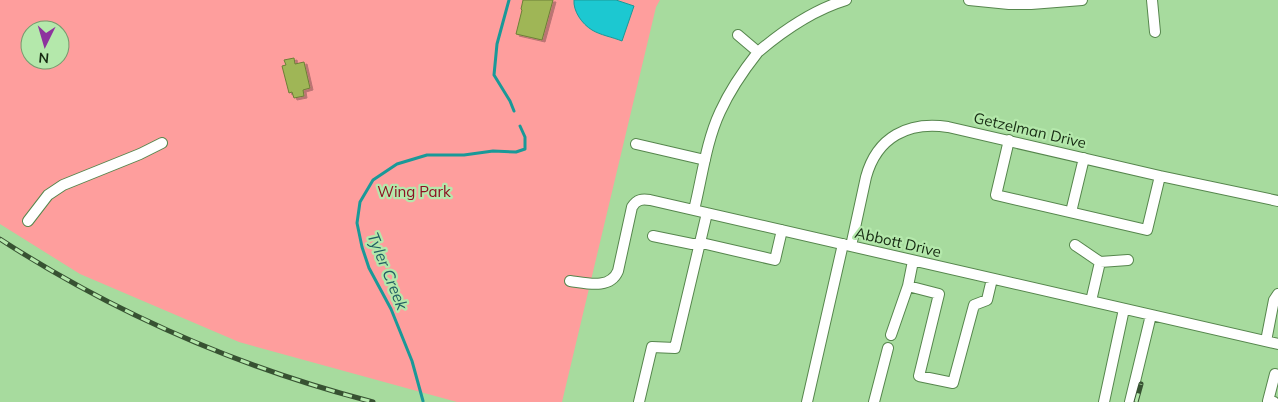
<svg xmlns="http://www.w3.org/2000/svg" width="1278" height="402" viewBox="0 0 1278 402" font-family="Mulish,sans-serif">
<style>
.green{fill:#fe9e9d;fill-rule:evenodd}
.water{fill:#1cc8d1;stroke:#1a9998}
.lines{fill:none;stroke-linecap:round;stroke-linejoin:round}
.stream{stroke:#1a9998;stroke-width:3}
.building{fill:#9fb656;stroke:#6d7e37;filter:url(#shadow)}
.minor-casing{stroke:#56864d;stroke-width:12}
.minor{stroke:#fff;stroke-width:10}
.rail-casing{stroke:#375232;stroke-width:5}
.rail{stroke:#b4e8ab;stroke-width:3;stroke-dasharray:9;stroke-linecap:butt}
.labels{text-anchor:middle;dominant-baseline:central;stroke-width:4.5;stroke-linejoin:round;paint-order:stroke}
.street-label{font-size:15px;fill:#162a12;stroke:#b4e8ab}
.park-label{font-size:15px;fill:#8c1023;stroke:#b4e8ab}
.water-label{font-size:16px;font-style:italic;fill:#225f63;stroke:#b4e8ab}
</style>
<defs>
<filter id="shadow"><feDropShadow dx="3" dy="2" stdDeviation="0" flood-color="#0004"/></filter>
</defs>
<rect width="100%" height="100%" fill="#a7db9e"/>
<path class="green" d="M0 0H660L656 7 562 402H457L239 342 80 274 0 224ZM30 30H60V60H30Z"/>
<path class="water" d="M574 0H616L634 6 622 41C612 37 600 35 592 30 582 24 573 11 574 0Z"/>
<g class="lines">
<path class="stream" d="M509 0 497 44 494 75 510 101 514 111
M423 401 412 361 391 309 369 268 362 247 357 223 360 202 373 180 397 164 427 155H464L493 151 516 152 525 149V137L520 126"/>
</g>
<path class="building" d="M523 0H553L542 40 516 34 522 10 521 9Z
M294 58 295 64 304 62 310 88 303 90 304 96 294 98 292 92 289 93 282 66 286 65 284 60Z"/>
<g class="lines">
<defs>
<path id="minor" d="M969 0 1009 4H1031L1082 0
M1152 0 1155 32
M738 35 758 52C784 30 813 10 846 0
M1009 140 996 195 1147 230 1160 176
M636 144 705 160
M694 210C702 178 706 142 720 112 730 90 743 71 758 52
M1071 212 1084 158
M28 221 48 195 63 185 140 154 162 143
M653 236 692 244H706L775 260 782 230
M1075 245 1100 262
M851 246 866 177C877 137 908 121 948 127L1160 176 1278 201
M570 281C586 283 610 290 618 271L632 207C637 199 642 199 650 200L1278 344
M908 286 939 294 919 376 953 383 974 305 987 300 992 279
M1091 301 1100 262 1128 260
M891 335 908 286 913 261
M1266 341 1274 300 1278 294
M639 402 652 347 675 348 707 213
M807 402 843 244
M874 402 888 348
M1104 402 1124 309
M1130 402 1151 315
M1274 402 1268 401 1275 374 1278 375"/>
</defs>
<use href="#minor" class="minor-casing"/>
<use href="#minor" class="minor"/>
<defs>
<path id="rail" d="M0 239C114 313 241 368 373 402
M1136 402 1141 384"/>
</defs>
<use href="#rail" class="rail-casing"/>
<use href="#rail" class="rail"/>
</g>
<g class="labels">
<g class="street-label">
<text transform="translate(1030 130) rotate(13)">Getzelman Drive</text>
<text transform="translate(898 242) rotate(13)">Abbott Drive</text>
</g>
<g class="park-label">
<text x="414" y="191">Wing Park</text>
</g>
<g class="water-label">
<text transform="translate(388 271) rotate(68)">Tyler Creek</text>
</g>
</g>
<g transform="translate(45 45) rotate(185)"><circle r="24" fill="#b4e8ab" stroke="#759c6e"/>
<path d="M0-4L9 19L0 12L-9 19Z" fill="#8d339e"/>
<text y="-8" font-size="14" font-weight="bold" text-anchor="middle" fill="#162a12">N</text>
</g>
</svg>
